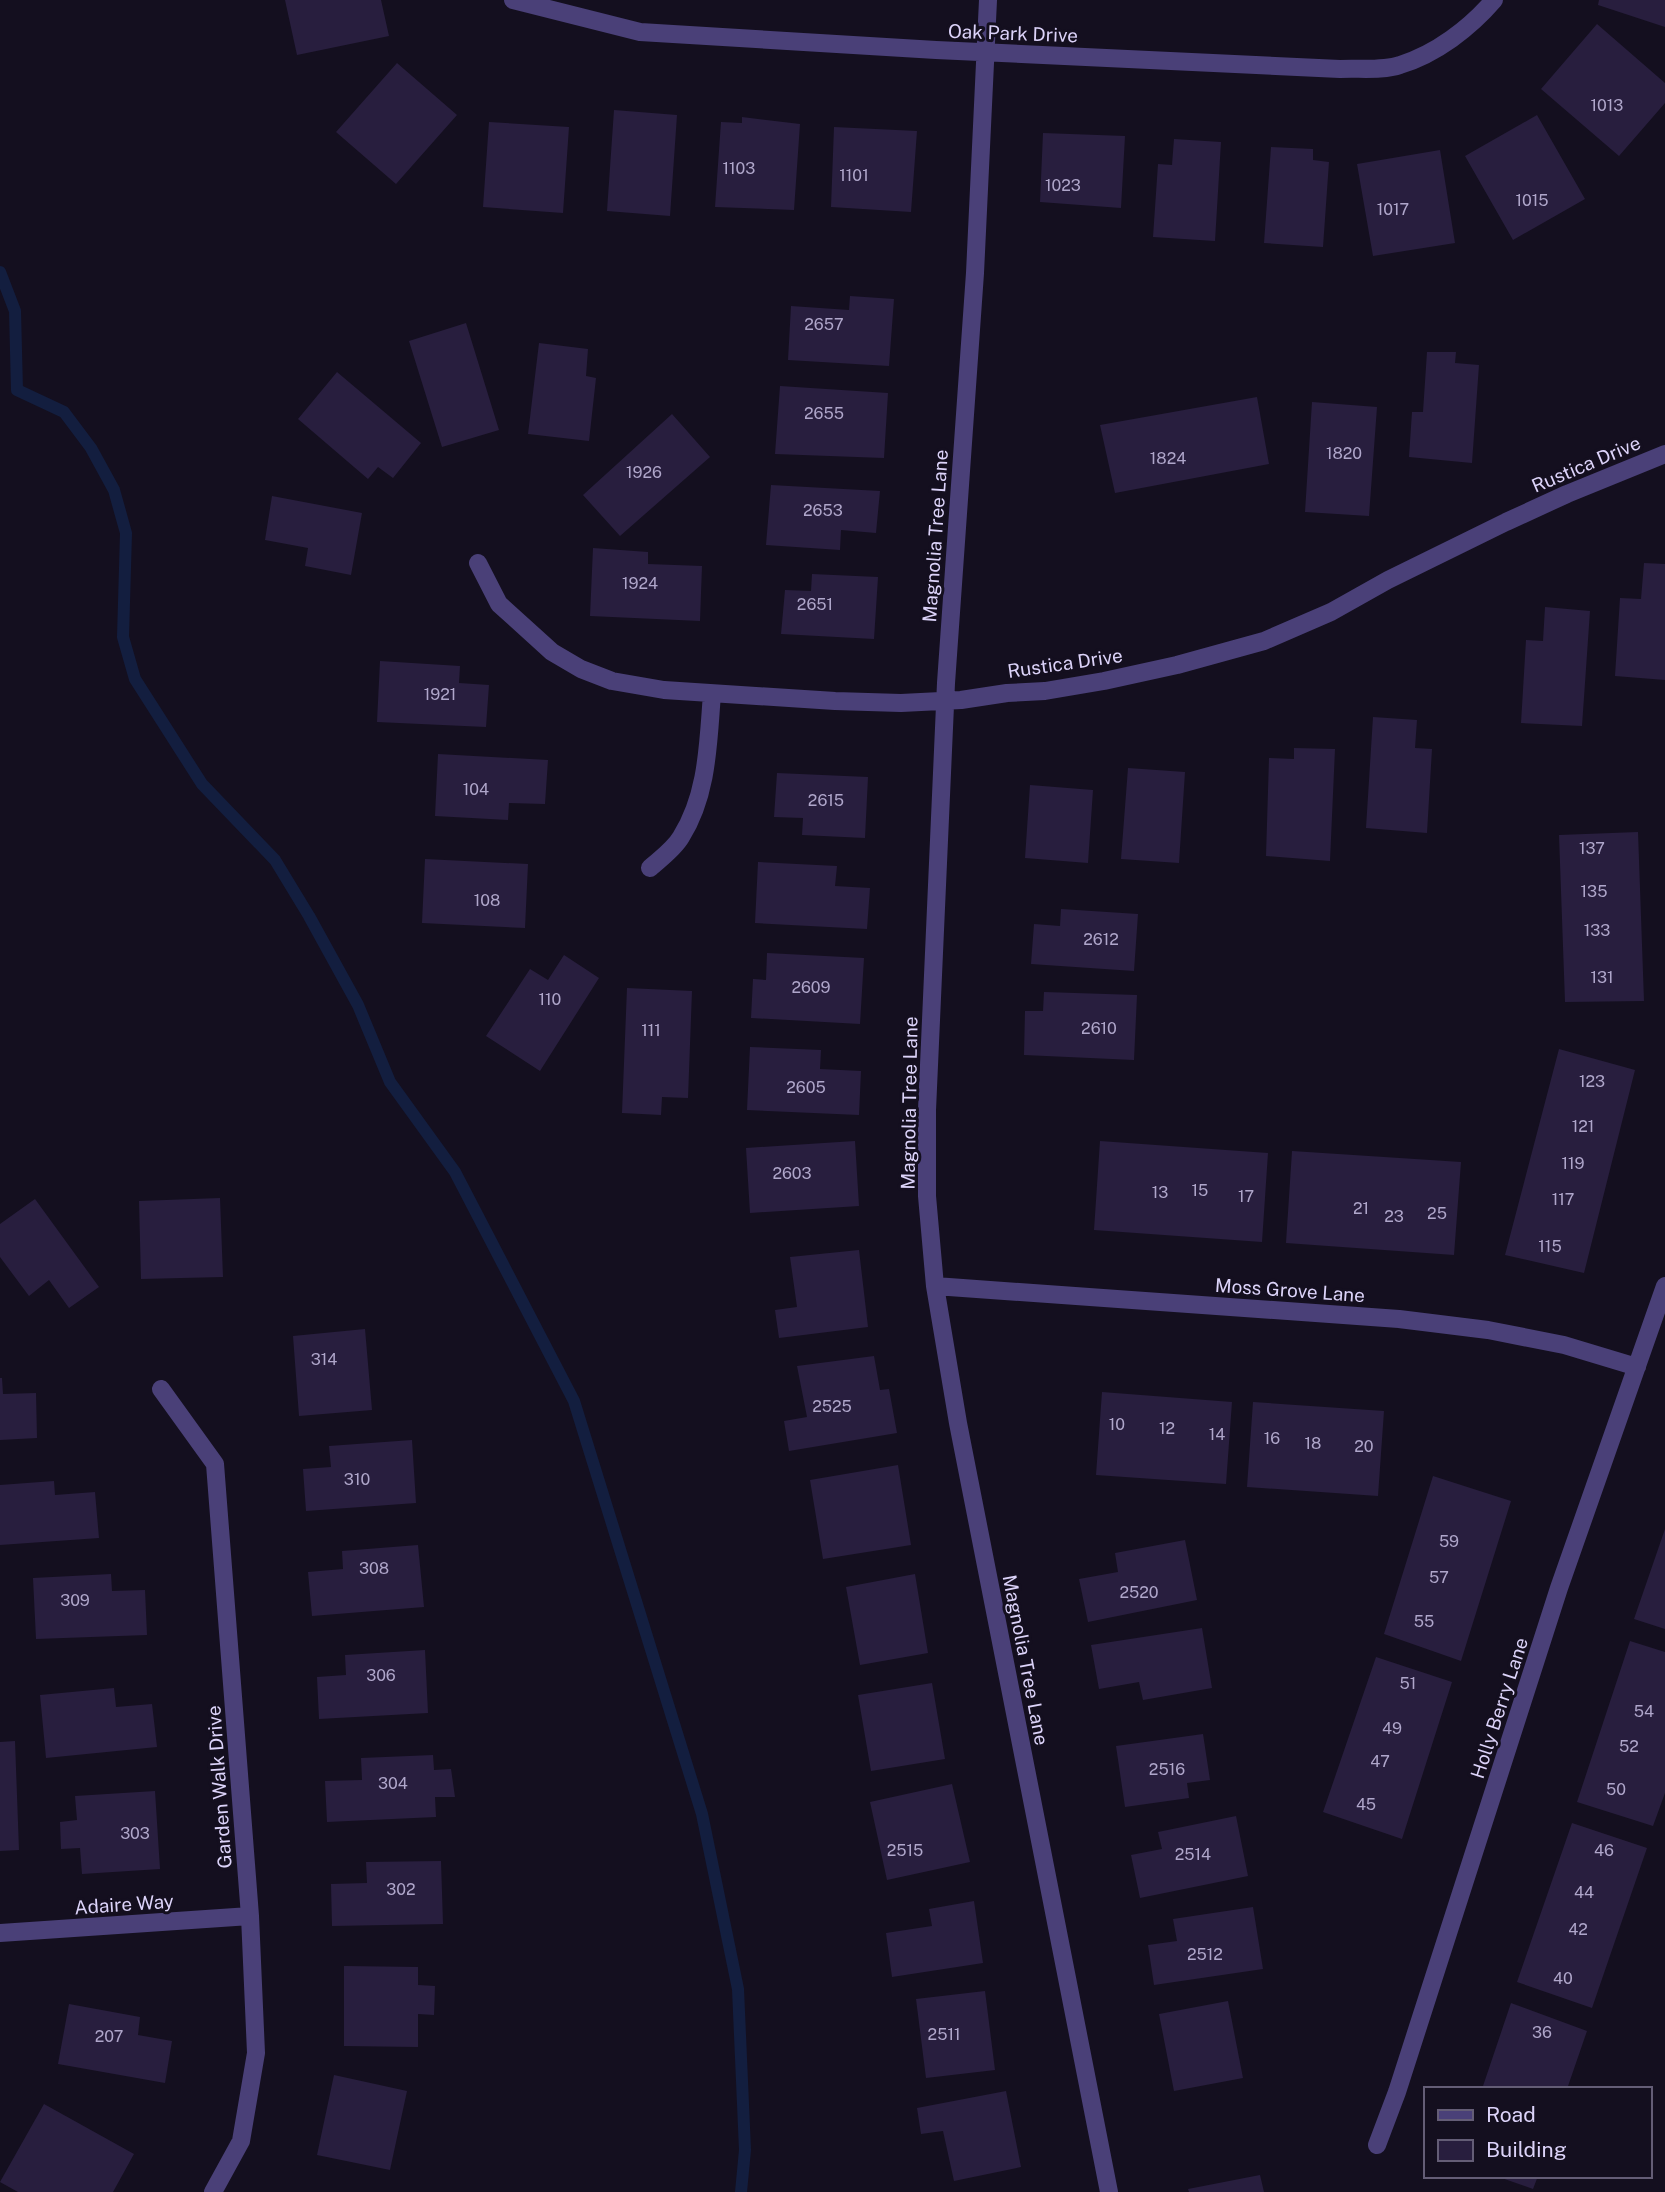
<svg xmlns="http://www.w3.org/2000/svg" width="1665" height="2192" viewBox="0 0 1665 2192" font-family="'Public Sans',sans-serif">
<style>
.lines{fill:none;stroke-linecap:round;stroke-linejoin:round}
.stream{stroke:#131e3f;stroke-width:12}
.building{fill:#281e3e}
.minor{stroke:#4a4078;stroke-width:18}
.labels{text-anchor:middle;dominant-baseline:central;stroke-width:6;stroke-linejoin:round;paint-order:stroke}
.number-label{font-size:16px;fill:#afa6ca}
.street-label{font-size:19px;fill:#dcd3f9;stroke:#140f1f}
</style>
<rect width="100%" height="100%" fill="#140f1f"/>
<g class="lines">
<path class="stream" d="M0 272 15 311 17 390 64 412 91 448 114 490 126 533 123 637 135 679 202 784 275 860 309 916 358 1005 390 1082 455 1172 574 1401 702 1814 738 1989 745 2150 741 2192"/>
</g>
<path class="building" d="M285 0H381L389 36 297 55Z
M1599 0H1665V27L1598 5Z
M1597 24 1665 83V103L1619 156 1541 89Z
M397 63 457 115 396 184 336 132Z
M614 110 677 115 670 216 607 211Z
M1537 115 1585 199 1513 240 1465 156Z
M742 117 800 124 794 210 715 207 721 122 742 123Z
M489 122 569 127 563 213 483 207Z
M834 127 917 131 911 212 831 207Z
M1043 133 1125 136 1121 208 1040 202Z
M1174 139 1221 142 1215 241 1153 237 1158 164 1172 165Z
M1271 147 1313 149V160L1329 162 1323 247 1264 243Z
M1440 150 1455 243 1373 256 1357 164Z
M850 296 894 299 889 366 788 360 791 306 849 310Z
M466 323 499 430 442 447 409 341Z
M539 343 588 349 586 376 596 378 589 441 528 434Z
M1427 352H1456L1455 363 1479 365 1472 463 1409 457 1412 412H1423Z
M337 372 421 443 393 478 378 467 368 479 298 419Z
M780 386 888 393 884 458 775 454Z
M1257 397 1269 464 1115 493 1100 425Z
M1312 402 1377 407 1369 516 1305 512Z
M672 414 710 457 620 536 583 495Z
M771 485 880 491 876 533 841 530 840 550 766 545Z
M272 496 362 513 351 575 305 566 308 548 265 540Z
M593 548 648 552V564L702 566 700 621 590 616Z
M1644 563 1665 564V680L1615 676 1620 598 1641 599Z
M812 574 878 577 874 639 781 634 785 590 811 591Z
M1545 607 1590 611 1582 726 1521 723 1526 640 1543 641Z
M380 661 460 666 459 683 489 685 486 727 377 722Z
M1373 717 1417 720 1415 748 1432 749 1427 833 1366 828Z
M1294 748 1335 749 1330 861 1266 856 1269 758 1294 759Z
M438 754 548 760 545 804 509 803 508 820 435 816Z
M1128 768 1185 772 1179 863 1121 859Z
M777 773 868 777 865 838 802 835 803 818 774 817Z
M1030 785 1093 790 1088 863 1025 858Z
M1638 832 1644 1001 1565 1002 1559 835Z
M425 859 528 864 525 928 422 923Z
M758 862 837 866 835 886 870 888 867 929 755 923Z
M1061 909 1138 914 1134 971 1031 964 1034 924 1060 926Z
M767 953 864 958 860 1024 751 1018 753 979 766 980Z
M564 955 599 978 540 1071 486 1036 530 969 548 980Z
M627 988 692 991 688 1098 662 1097 661 1115 622 1113Z
M1044 992 1137 995 1134 1060 1024 1055 1025 1011H1043Z
M750 1047 821 1050 820 1069 861 1071 859 1115 747 1110Z
M1559 1049 1635 1070 1584 1273 1505 1255Z
M855 1141 859 1206 750 1213 746 1148Z
M1100 1141 1268 1153 1262 1242 1094 1230Z
M1292 1151 1461 1162 1454 1255 1286 1243Z
M220 1198 223 1277 141 1279 139 1201Z
M35 1199 99 1287 69 1308 49 1280 29 1296 0 1257V1224Z
M859 1250 868 1327 779 1338 775 1310 797 1307 790 1257Z
M365 1329 372 1410 299 1416 293 1336Z
M874 1356 880 1390 889 1389 897 1433 789 1451 784 1421 807 1417 797 1366Z
M0 1378H2L3 1394 36 1393 37 1438 0 1440Z
M1102 1392 1232 1402 1226 1484 1096 1475Z
M1253 1402 1384 1411 1378 1496 1247 1487Z
M412 1440 416 1503 306 1511 303 1469 331 1467 329 1446Z
M898 1465 911 1545 823 1559 810 1480Z
M1433 1476 1511 1501 1461 1661 1384 1634Z
M54 1481 55 1495 95 1492 99 1538 0 1545V1485Z
M1665 1529V1629L1634 1619Z
M1185 1540 1197 1600 1088 1622 1079 1579 1118 1572 1115 1553Z
M418 1545 424 1607 312 1616 308 1572 343 1569 342 1551Z
M111 1574 112 1591 145 1590 147 1635 36 1639 33 1578Z
M915 1574 928 1653 860 1665 846 1587Z
M1202 1628 1212 1688 1143 1700 1139 1682 1099 1689 1091 1645Z
M1630 1641 1665 1652V1793L1653 1826 1577 1802Z
M425 1650 428 1713 319 1719 317 1677 346 1675 345 1655Z
M1376 1657 1452 1682 1402 1839 1323 1812Z
M932 1683 945 1759 871 1771 858 1695Z
M114 1688 116 1707 152 1704 157 1747 46 1758 40 1695Z
M1203 1734 1210 1780 1187 1783 1189 1798 1125 1807 1116 1746Z
M15 1741 19 1850 0 1851V1742Z
M433 1755 434 1770 451 1769 455 1797H435L436 1817 327 1822 325 1781 362 1780 361 1758Z
M952 1784 970 1862 887 1880 870 1802Z
M155 1791 160 1869 82 1874 80 1848 61 1849 60 1822 77 1820 75 1796Z
M1236 1816 1248 1876 1140 1898 1131 1855 1162 1849 1158 1832Z
M1572 1823 1647 1848 1592 2008 1517 1982Z
M441 1861 443 1924 332 1926 331 1884 367 1883 366 1862Z
M974 1901 983 1963 892 1977 886 1933 932 1926 929 1909Z
M1253 1907 1263 1969 1154 1985 1148 1945 1177 1941 1173 1919Z
M344 1966 418 1967V1985L435 1986 434 2015 418 2014V2047L344 2046Z
M985 1991 995 2070 926 2078 916 1999Z
M1228 2001 1243 2078 1174 2091 1159 2014Z
M1511 2003 1587 2031 1567 2089H1482Z
M69 2004 140 2017 138 2035 172 2041 165 2083 58 2064Z
M334 2075 407 2091 390 2170 317 2155Z
M1006 2091 1021 2167 954 2181 943 2131 921 2134 917 2108Z
M44 2104 134 2154 113 2192H18L0 2182Z
M1260 2175 1264 2192H1189L1188 2189Z
M1496 2176H1538L1533 2189Z"/>
<g class="lines">
<path class="minor" d="M513 0 640 32 936 50 1340 69C1359 68 1383 71 1400 65 1436 54 1470 28 1494 0
M988 0 975 273 946 683 927 1110V1196L935 1286 958 1423 1109 2192
M478 563 499 604 552 652 581 669 612 681 664 690 835 701 901 703 961 700 1007 693 1045 691 1104 681 1177 665 1264 641 1331 612 1388 580 1506 522 1567 494 1665 454
M650 868C660 859 674 849 681 837 708 794 708 743 712 694
M935 1286 1399 1319 1488 1330 1564 1345 1637 1367
M161 1389 215 1464 250 1916 256 2053 241 2141 213 2192
M0 1933 250 1916
M1377 2145 1397 2092 1559 1588 1665 1286"/>
</g>
<g class="labels">
<g class="number-label">
<text x="1607" y="105">1013</text>
<text x="739" y="168">1103</text>
<text x="854" y="175">1101</text>
<text x="1063" y="185">1023</text>
<text x="1532" y="200">1015</text>
<text x="1393" y="209">1017</text>
<text x="824" y="324">2657</text>
<text x="824" y="413">2655</text>
<text x="1344" y="453">1820</text>
<text x="1168" y="458">1824</text>
<text x="644" y="472">1926</text>
<text x="823" y="510">2653</text>
<text x="640" y="583">1924</text>
<text x="815" y="604">2651</text>
<text x="440" y="694">1921</text>
<text x="476" y="789">104</text>
<text x="826" y="800">2615</text>
<text x="1592" y="848">137</text>
<text x="1594" y="891">135</text>
<text x="487" y="900">108</text>
<text x="1597" y="930">133</text>
<text x="1101" y="939">2612</text>
<text x="1602" y="977">131</text>
<text x="811" y="987">2609</text>
<text x="550" y="999">110</text>
<text x="1099" y="1028">2610</text>
<text x="651" y="1030">111</text>
<text x="1592" y="1081">123</text>
<text x="806" y="1087">2605</text>
<text x="1583" y="1126">121</text>
<text x="1573" y="1163">119</text>
<text x="792" y="1173">2603</text>
<text x="1200" y="1190">15</text>
<text x="1160" y="1192">13</text>
<text x="1246" y="1196">17</text>
<text x="1563" y="1199">117</text>
<text x="1361" y="1208">21</text>
<text x="1437" y="1213">25</text>
<text x="1394" y="1216">23</text>
<text x="1550" y="1246">115</text>
<text x="324" y="1359">314</text>
<text x="832" y="1406">2525</text>
<text x="1117" y="1424">10</text>
<text x="1167" y="1428">12</text>
<text x="1217" y="1434">14</text>
<text x="1272" y="1438">16</text>
<text x="1313" y="1443">18</text>
<text x="1364" y="1446">20</text>
<text x="357" y="1479">310</text>
<text x="1449" y="1541">59</text>
<text x="374" y="1568">308</text>
<text x="1439" y="1577">57</text>
<text x="1139" y="1592">2520</text>
<text x="75" y="1600">309</text>
<text x="1424" y="1621">55</text>
<text x="381" y="1675">306</text>
<text x="1408" y="1683">51</text>
<text x="1644" y="1711">54</text>
<text x="1392" y="1728">49</text>
<text x="1629" y="1746">52</text>
<text x="1380" y="1761">47</text>
<text x="1167" y="1769">2516</text>
<text x="393" y="1783">304</text>
<text x="1616" y="1789">50</text>
<text x="1366" y="1804">45</text>
<text x="135" y="1833">303</text>
<text x="905" y="1850">2515</text>
<text x="1604" y="1850">46</text>
<text x="1193" y="1854">2514</text>
<text x="401" y="1889">302</text>
<text x="1584" y="1892">44</text>
<text x="1578" y="1929">42</text>
<text x="1205" y="1954">2512</text>
<text x="1563" y="1978">40</text>
<text x="1542" y="2032">36</text>
<text x="944" y="2034">2511</text>
<text x="109" y="2036">207</text>
</g>
<g class="street-label">
<text transform="translate(1013 33) rotate(2)">Oak Park Drive</text>
<text transform="translate(1586 464) rotate(-23)">Rustica Drive</text>
<text transform="translate(935 536) rotate(-86)">Magnolia Tree Lane</text>
<text transform="translate(1065 663) rotate(-8)">Rustica Drive</text>
<text transform="translate(909 1103) rotate(-89)">Magnolia Tree Lane</text>
<text transform="translate(1290 1290) rotate(4)">Moss Grove Lane</text>
<text transform="translate(1026 1660) rotate(79)">Magnolia Tree Lane</text>
<text transform="translate(1499 1708) rotate(-72)">Holly Berry Lane</text>
<text transform="translate(219 1787) rotate(-94)">Garden Walk Drive</text>
<text transform="translate(124 1904) rotate(-4)">Adaire Way</text>
</g>
</g>
<rect x="1424" y="2087" width="228" height="91" fill="#140f1f" stroke="#645d76" stroke-width="2"/>
<rect x="1438" y="2110" width="35" height="10" fill="#4a4078" stroke="#645d76" stroke-width="2"/>
<text x="1486" y="2122" font-size="21" fill="#dcd3f9">Road</text>
<rect x="1438" y="2140" width="35" height="21" fill="#281e3e" stroke="#645d76" stroke-width="2"/>
<text x="1486" y="2157" font-size="21" fill="#dcd3f9">Building</text>
</svg>
